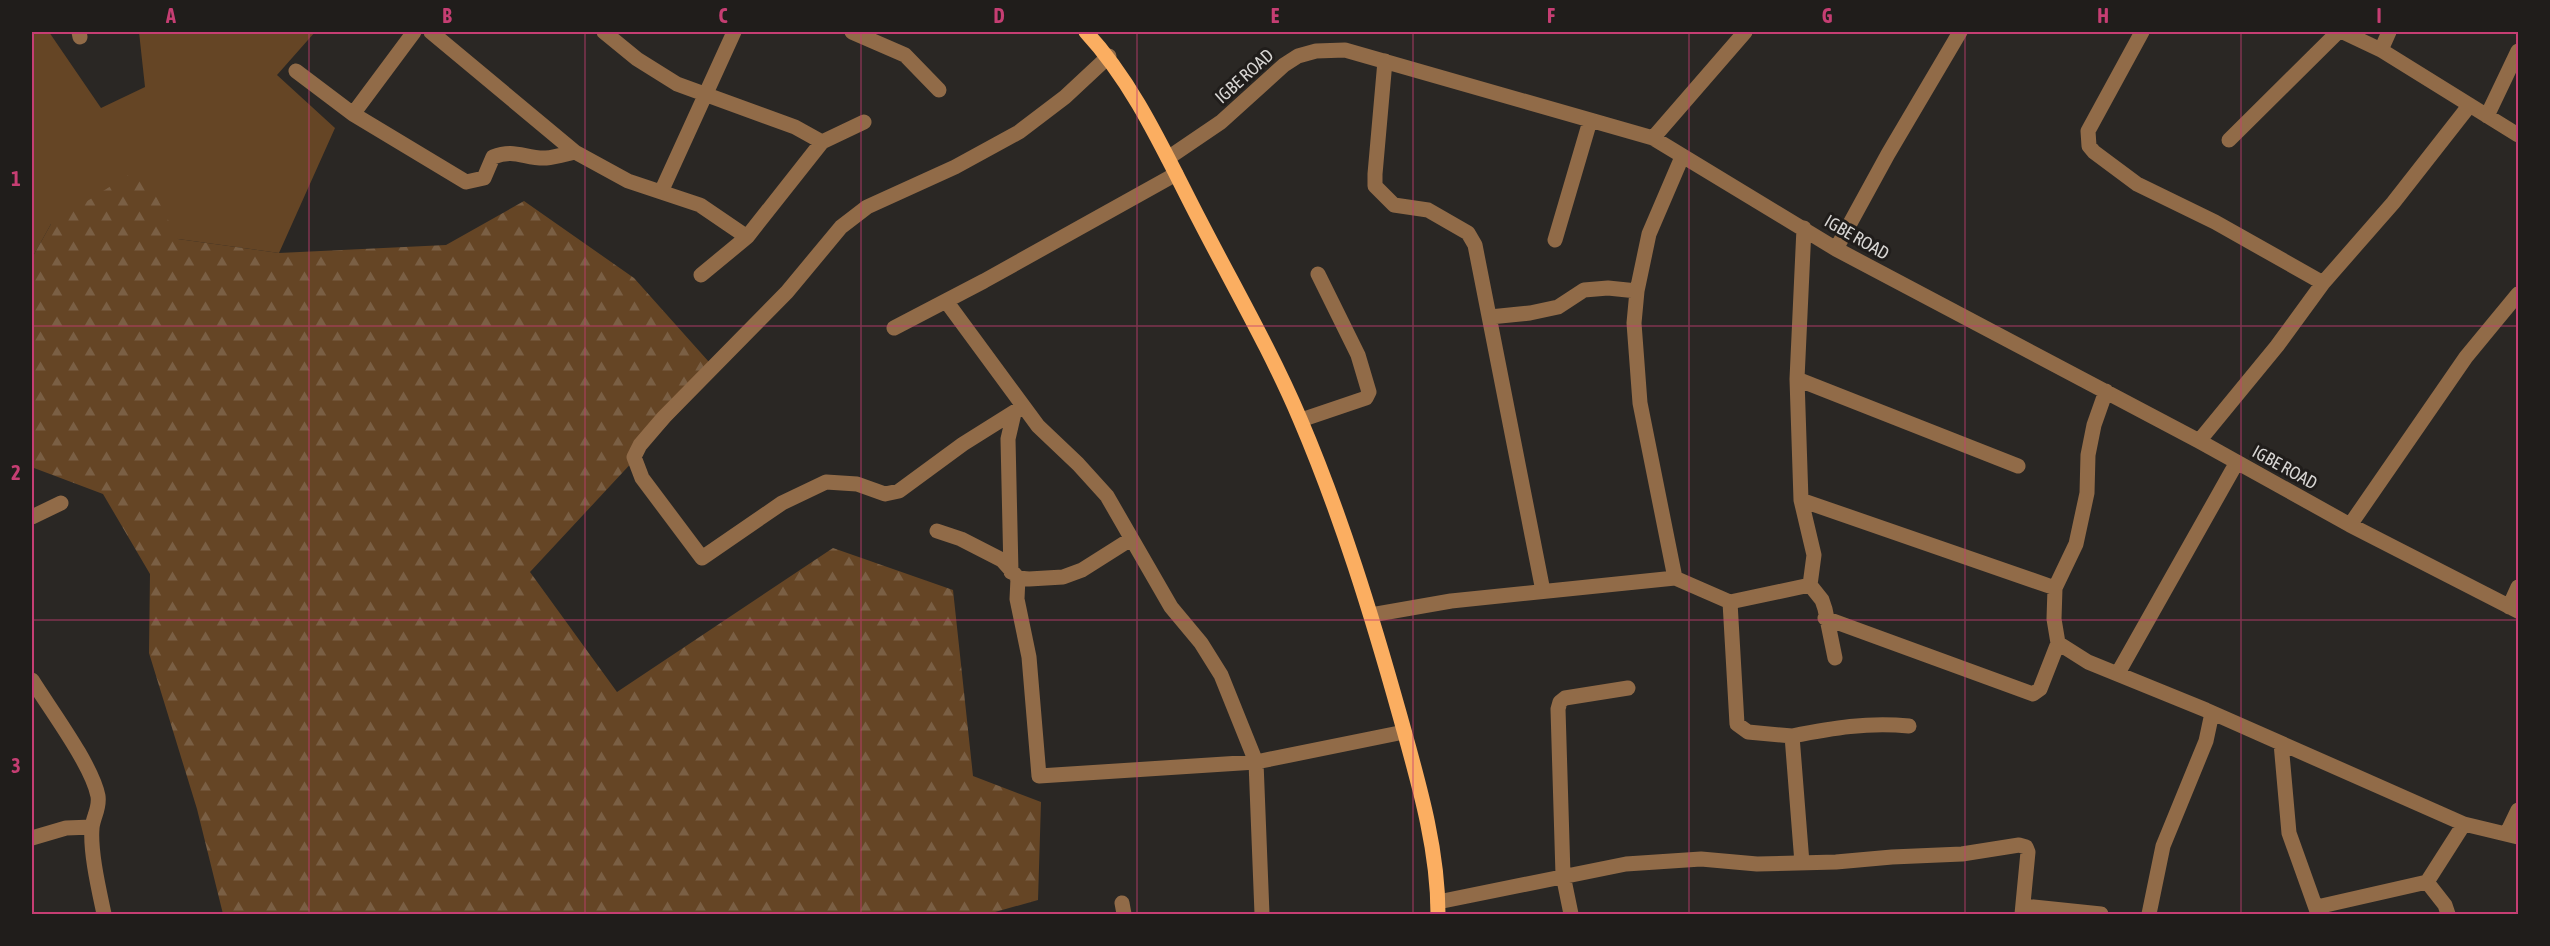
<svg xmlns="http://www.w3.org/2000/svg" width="2550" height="946" viewBox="0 0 2550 946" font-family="'Asap Condensed',sans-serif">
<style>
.green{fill:#654525}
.forest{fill:url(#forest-firs)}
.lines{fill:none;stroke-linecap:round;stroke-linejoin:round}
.minor{stroke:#916b48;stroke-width:15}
.major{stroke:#fbae61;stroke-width:15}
.grid{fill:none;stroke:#c63e73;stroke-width:1.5;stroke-opacity:0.55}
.labels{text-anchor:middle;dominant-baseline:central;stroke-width:6;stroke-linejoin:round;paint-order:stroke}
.street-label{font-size:18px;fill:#d7d5d3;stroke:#201d1b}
.neatline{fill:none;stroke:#c63e73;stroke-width:2}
.grid-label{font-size:20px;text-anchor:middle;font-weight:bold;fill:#c63e73}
</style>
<defs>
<pattern id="forest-firs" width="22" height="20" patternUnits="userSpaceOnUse" patternTransform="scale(1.5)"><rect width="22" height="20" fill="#654525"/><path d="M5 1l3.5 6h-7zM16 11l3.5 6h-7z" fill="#7a5f44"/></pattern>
</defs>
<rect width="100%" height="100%" fill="#2a2724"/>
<path class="green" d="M32 32H49L101 108 145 87 139 32H315L277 75 335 128 279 253 178 239 51 224 32 258Z"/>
<path class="forest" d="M141 167 178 239 279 253 446 245 524 201 634 278 717 371 530 572 617 692 833 548 953 590 973 776 1041 802 1038 900 988 914H223L197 809 149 653 150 574 103 494 34 468 32 459V258L51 224Z"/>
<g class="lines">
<path class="minor" d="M79 32 80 37
M431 32 575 152 628 181 700 205 747 237 822 142 864 122
M604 32 637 59 677 84 795 127 822 142
M852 32 905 55 939 90
M2142 32 2088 131 2089 146 2094 152 2137 184 2215 222 2323 283
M2343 32 2381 50 2518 135
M2381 50 2389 32
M1385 61 1375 174V186L1394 205 1428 210 1468 233 1475 245 1543 591
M296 71 353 114 466 182 484 178 493 157C515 148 525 159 546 158 555 157 566 154 575 152
M353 114 414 32
M2487 116 2518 51
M1653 138 1745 32
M2229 140 2338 32
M1168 158 1221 122 1284 65 1298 56 1316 51 1345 50 1653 138 1836 249 2199 441 2350 525 2518 611
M661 192 734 32
M1804 228 1797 379 1801 500 1814 555 1810 585 1822 600 1825 609 1835 658
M1555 240 1590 121
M1836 249 1888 154 1960 32
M701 275 747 237
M946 301 1038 426 1078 464 1107 496 1171 607 1201 643 1221 675 1256 762 1262 914
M1490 317 1530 313 1558 307 1584 290 1608 288 1637 291
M894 328 984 281 1176 174
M1797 379 2018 466
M2106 391 2094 425 2088 455 2087 493 2076 544 2055 588 2054 619 2058 643 2088 662 2206 710 2464 824 2518 837
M1022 407 963 444 899 491 885 494 857 484 826 482 782 503 702 558 642 478 634 457 640 445 664 417 787 292 841 227 867 207 955 167 1019 132 1065 97 1109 56
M1301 420 1366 398 1369 392 1358 355 1318 274
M2199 441 2277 346 2323 283 2393 203 2469 106
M1801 500 2055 588
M32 517 61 503
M2350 525 2466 357 2518 294
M937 531 961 539 1002 560 1018 578 1029 579 1063 577 1082 570 1131 539
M1011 572 1008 439 1014 413
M1018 578 1017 599 1029 657 1039 776 1256 762 1404 732
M1675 578 1640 403 1634 323 1637 291 1649 234 1682 157
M1730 602 1737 724 1748 732 1792 736 1802 863
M2509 607 2518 587
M1371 615 1451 601 1675 578 1730 602 1810 585
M1825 618 2033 694 2040 689 2058 643
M2118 673 2237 462
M32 680C50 709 92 765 98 796 100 808 93 817 92 828 90 852 99 890 104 914
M1792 736C1833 728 1867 722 1909 726
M2281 743 2289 833 2318 914
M2507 833 2518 810
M32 838 66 828 92 827
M2427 882 2445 905 2448 914
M1438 902 1626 864 1701 859 1757 864 1836 862 1892 857 1962 854 2019 845 2026 847 2028 852 2022 914
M1122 903 1124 914
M2024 906 2101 914
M2317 907 2427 882 2464 824
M1571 914 1563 875 1558 709 1560 702 1565 698 1628 688
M2149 914 2163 846 2206 741 2212 713"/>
<path class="major" d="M1086 32C1136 86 1166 156 1200 221 1234 287 1271 351 1300 419 1341 515 1372 616 1400 716 1418 781 1438 847 1438 914"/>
</g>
<path class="grid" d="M309 32V914M585 32V914M861 32V914M1137 32V914M1413 32V914M1689 32V914M1965 32V914M2241 32V914M32 326H2518M32 620H2518"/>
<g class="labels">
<g class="street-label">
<text transform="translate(1244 76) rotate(-42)">IGBE ROAD</text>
<text transform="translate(1857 237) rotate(30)">IGBE ROAD</text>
<text transform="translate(2285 467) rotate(29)">IGBE ROAD</text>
</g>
</g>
<rect width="2550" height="946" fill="none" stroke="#201d1b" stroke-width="66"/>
<rect x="33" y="33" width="2484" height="880" class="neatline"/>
<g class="grid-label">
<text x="171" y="23">A</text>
<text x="447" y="23">B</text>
<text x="723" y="23">C</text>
<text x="999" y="23">D</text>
<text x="1275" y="23">E</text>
<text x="1551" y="23">F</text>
<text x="1827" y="23">G</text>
<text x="2103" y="23">H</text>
<text x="2379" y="23">I</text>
<text x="16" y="186">1</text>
<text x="16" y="480">2</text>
<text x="16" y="773">3</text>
</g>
</svg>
